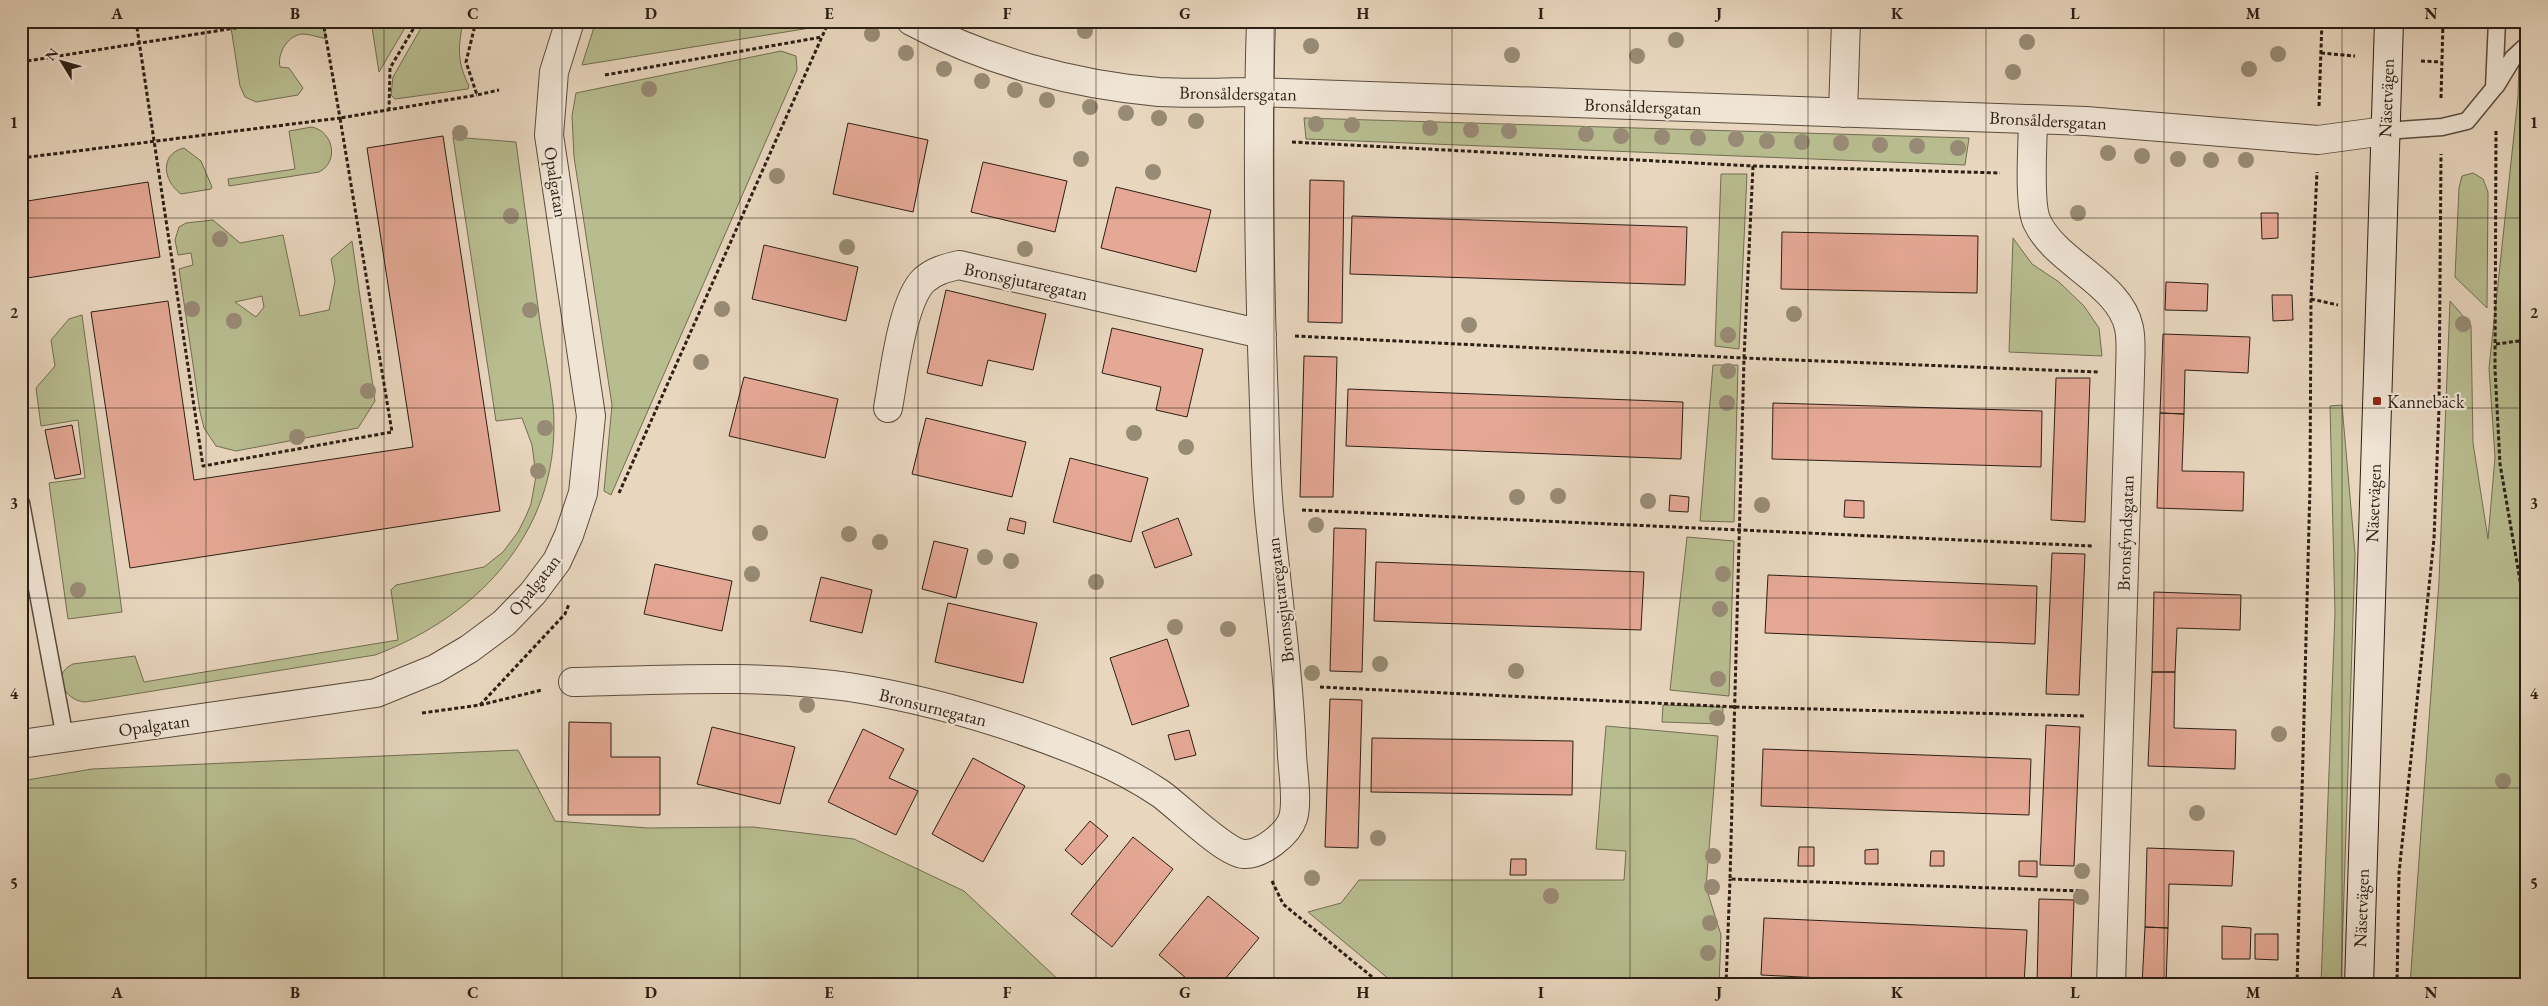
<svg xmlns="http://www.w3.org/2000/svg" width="2548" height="1006" viewBox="0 0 2548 1006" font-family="'EB Garamond',serif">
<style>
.green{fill:#b8bd90;stroke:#726e52;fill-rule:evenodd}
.building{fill:#e5a895;stroke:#2c1f15}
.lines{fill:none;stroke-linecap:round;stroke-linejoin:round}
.lane-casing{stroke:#5b4d3f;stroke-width:19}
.street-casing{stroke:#5b4d3f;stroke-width:30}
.secondary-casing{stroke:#2c1f15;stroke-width:30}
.path{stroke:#2c1f15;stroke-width:3;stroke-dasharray:4 2.5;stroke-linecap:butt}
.lane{stroke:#f0e4d5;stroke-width:16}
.street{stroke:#f0e4d5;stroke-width:28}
.secondary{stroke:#f0e4d5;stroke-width:28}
.tree{fill:#988b75}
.grid{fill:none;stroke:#2c1f15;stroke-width:1;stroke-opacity:0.55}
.poi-dot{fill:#8f2418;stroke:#f0e4d5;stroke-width:2}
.labels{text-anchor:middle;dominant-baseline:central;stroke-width:4.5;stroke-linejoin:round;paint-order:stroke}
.street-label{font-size:18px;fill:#2c1f15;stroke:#f0e4d5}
.poi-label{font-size:18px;fill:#2c1f15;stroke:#f0e4d5;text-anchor:start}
.neatline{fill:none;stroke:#2c1f15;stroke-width:2}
.grid-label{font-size:16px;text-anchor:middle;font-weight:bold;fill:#2c1f15}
</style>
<rect width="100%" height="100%" fill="#e8d6be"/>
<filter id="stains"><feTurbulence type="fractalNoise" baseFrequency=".004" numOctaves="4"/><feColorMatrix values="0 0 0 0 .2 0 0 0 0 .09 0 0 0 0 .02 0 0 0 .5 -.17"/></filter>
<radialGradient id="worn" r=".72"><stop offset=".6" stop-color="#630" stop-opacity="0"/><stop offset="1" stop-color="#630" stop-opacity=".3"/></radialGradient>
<path class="green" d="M230 21H323L326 39C318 37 310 34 302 34 287 36 277 54 280 67L289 68 303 88 298 95 256 102 245 97 240 86Z
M371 21H409L379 72Z
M425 21H463C458 48 457 62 469 86L468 89 395 99 391 95 393 77Z
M596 21H814L810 28 582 65Z
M2520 21H2527V985H2410L2439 581 2450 301 2471 325 2473 443 2488 539 2495 457 2489 368 2518 97Z
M781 51 796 56 797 70 611 495 604 491 612 405 574 157 572 116 576 93Z
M1304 118 1969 138 1965 165 1306 139Z
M312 127C334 132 339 162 319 172L229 186 228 179 295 169 289 131Z
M453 137 516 142C524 202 532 262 540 322 544 349 550 377 553 404 564 525 482 615 375 655L85 702C65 701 50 674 73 664L135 656 144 682 398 640 391 590 396 585 484 567 503 552 518 532 526 516 531 504 536 476 532 445 522 418 496 421Z
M184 148 201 161 212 187 211 189 181 194C163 181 159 154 184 148Z
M2473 173 2483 179 2488 192 2487 308 2455 277 2459 188 2462 176Z
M1721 174H1747L1739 349 1715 346Z
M213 220 240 243 283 235 300 316 329 310 335 281 331 259 352 241 375 401 358 428 236 451 216 446 204 428 200 412 179 269 193 265 191 253 178 255 175 240 179 227 186 223ZM262 296 264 307 256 317 235 302Z
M2013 238 2032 264 2059 282 2084 306 2099 328 2102 356 2009 352Z
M82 315 122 612 68 619 49 483 85 478 78 420 41 426 36 388 55 366 51 340 69 319Z
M1713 365H1738L1734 522 1700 521Z
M2342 405 2355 554 2341 985H2321L2335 613 2330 406Z
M1687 537 1734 541 1729 696 1670 690Z
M1663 705 1723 707 1722 724 1662 722Z
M1606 726 1718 736 1706 887 1721 935 1719 985H1396L1308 912 1341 903 1359 880H1624L1626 851 1596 849Z
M518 750 555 821 648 828 753 827 854 839 964 891 1064 985H21V781L92 769Z"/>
<path class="building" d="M848 123 928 140 913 212 833 194Z
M443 136 500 511 130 568 91 312 168 301 194 480 413 447 367 148Z
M983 162 1067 181 1055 232 971 212Z
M1310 180 1344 181 1342 323 1308 322Z
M148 182 160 257 21 279V202Z
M1116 187 1211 210 1196 272 1101 248Z
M2261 213H2278V238L2262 239Z
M1352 216 1687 227 1685 285 1350 274Z
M1782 232 1978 236 1977 293 1781 289Z
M764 245 858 267 846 321 752 299Z
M2166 282 2208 284 2207 311 2165 310Z
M946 290 1046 314 1033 370 988 360 982 386 927 373Z
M2272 295H2292L2293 320 2273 321Z
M1112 328 1203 349 1187 417 1156 410 1161 387 1102 373Z
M2163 334 2250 337 2248 373 2185 370 2184 414 2160 413Z
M1304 356 1337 357 1333 497H1300Z
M744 377 838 399 825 458 729 436Z
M2056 378H2090L2085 522 2051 520Z
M1348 389 1683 402 1681 459 1346 446Z
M1773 403 2042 411 2041 467 1772 459Z
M2160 413 2184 414 2182 471 2244 472 2243 511 2157 508Z
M926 418 1026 442 1012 497 912 474Z
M72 425 81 474 55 479 45 430Z
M1070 458 1148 478 1131 542 1053 522Z
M1670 495 1689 497 1688 512 1669 511Z
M1845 500 1864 501V518L1844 517Z
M1010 518 1026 522 1024 534 1007 530Z
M1178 518 1192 555 1155 568 1142 532Z
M1334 528 1366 529 1362 672 1330 671Z
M934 541 968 549 956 598 922 589Z
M2052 553 2085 554 2079 695 2046 694Z
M1376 562 1644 572 1641 630 1374 621Z
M655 564 732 581 722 631 644 614Z
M1768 575 2037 586 2035 644 1765 633Z
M821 577 872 590 862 633 810 621Z
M2154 592 2241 595 2240 630 2177 628 2175 672H2152Z
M948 603 1037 623 1023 683 935 662Z
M1167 639 1189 706 1132 725 1110 658Z
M2152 672H2175L2174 728 2236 730 2235 769 2148 766Z
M1330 699 1362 700 1358 848 1325 847Z
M569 722 611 723V757H660V815H568Z
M2046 725 2080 727 2074 866 2040 865Z
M712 727 795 747 780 804 697 784Z
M863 729 904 749 889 778 918 791 896 835 828 802Z
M1189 730 1196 755 1175 760 1168 735Z
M1372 738 1573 741 1572 795 1371 792Z
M1763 749 2031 759 2029 815 1761 806Z
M973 758 1025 786 983 862 932 834Z
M1090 821 1108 836 1082 865 1065 850Z
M1133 837 1173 869 1112 947 1071 914Z
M1799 847H1814V866H1798Z
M2147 848 2234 851 2232 886 2169 884 2168 928 2145 927Z
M1878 849V864H1865V850Z
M1931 851H1944V866H1930Z
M1511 859H1526V875H1510Z
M2019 861H2037V877L2019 876Z
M1208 896 1259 938 1220 985H1194L1159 955Z
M2039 899 2074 900 2071 985H2037Z
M1764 918 2027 930 2024 985H1962L1761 975Z
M2222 926 2251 928 2250 959H2222Z
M2145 927 2168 928 2166 984 2180 985H2142Z
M2255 934H2278V960L2255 959Z"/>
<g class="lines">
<defs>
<path id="lane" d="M2496 86 2513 58 2527 45
M2385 131 2442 127 2467 121 2494 88 2497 21
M21 503 65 738"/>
<path id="street" d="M911 21C985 61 1075 85 1159 92 1192 94 1226 92 1258 92L2086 121 2318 140 2385 131
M1843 113 1846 21
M2033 119C2033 141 2028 204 2037 222 2056 263 2120 283 2129 328 2132 342 2130 359 2130 374L2111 985
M888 408C894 376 902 301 924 280 934 271 946 268 959 265L1262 334
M573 682C664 680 758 674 849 687 932 700 1014 725 1092 757 1116 767 1139 779 1161 794 1179 807 1225 853 1244 854 1261 855 1288 834 1293 818 1298 802 1293 773 1292 755 1289 673 1277 593 1269 511 1265 467 1265 422 1263 377 1259 259 1257 140 1261 21
M21 744 376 693 435 669 469 649 504 623 533 593 557 561 569 535 583 493 591 416 549 135 554 72 570 21"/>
<path id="secondary" d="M2359 985 2389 21"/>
</defs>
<use href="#lane" class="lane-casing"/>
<use href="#street" class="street-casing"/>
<use href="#secondary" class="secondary-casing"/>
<path class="path" d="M136 21 203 466 392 432 340 118 477 95
M476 21 466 62 477 95 499 90
M2321 53 2355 56
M2421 61 2441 62
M21 62 279 21
M605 75 822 37
M2441 98 2443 21
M2319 106 2322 21
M389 111 390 68 418 21
M2496 131 2495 369 2500 464 2527 621
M1292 142 1753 166 2000 173
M21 158 340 118 323 21
M1753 166 1744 358 1730 879 2081 891
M2311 299 2338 305
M1295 336 1744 358 2098 372
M2496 344 2527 340
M619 493 829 21
M1302 510 2092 546
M1320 687 1736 707 2086 716
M480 705 542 690
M422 713 480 705 565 614 569 604
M1272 881 1283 904 1382 985
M1726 985 1730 879
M2297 985 2310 486 2311 299 2317 172
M2397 985 2399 873 2434 539 2439 408 2441 154"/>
<use href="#lane" class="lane"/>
<use href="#street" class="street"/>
<use href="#secondary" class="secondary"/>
</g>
<g class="tree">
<circle cx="1085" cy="31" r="8"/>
<circle cx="872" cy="34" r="8"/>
<circle cx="1676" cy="40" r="8"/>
<circle cx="2027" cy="42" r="8"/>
<circle cx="1311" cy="46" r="8"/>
<circle cx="906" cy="53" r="8"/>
<circle cx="2278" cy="54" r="8"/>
<circle cx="1512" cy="55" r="8"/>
<circle cx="1637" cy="56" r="8"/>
<circle cx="944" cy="69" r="8"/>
<circle cx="2249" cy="69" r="8"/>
<circle cx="2013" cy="72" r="8"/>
<circle cx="982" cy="81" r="8"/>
<circle cx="649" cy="89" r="8"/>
<circle cx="1015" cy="90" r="8"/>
<circle cx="1047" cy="100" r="8"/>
<circle cx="1090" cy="107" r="8"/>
<circle cx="1126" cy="113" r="8"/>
<circle cx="1159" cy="118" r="8"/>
<circle cx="1196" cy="121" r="8"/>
<circle cx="1316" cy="124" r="8"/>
<circle cx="1352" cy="125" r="8"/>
<circle cx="1430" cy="128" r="8"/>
<circle cx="1471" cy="130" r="8"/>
<circle cx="1509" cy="131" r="8"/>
<circle cx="460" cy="133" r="8"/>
<circle cx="1586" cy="134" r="8"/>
<circle cx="1621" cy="136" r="8"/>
<circle cx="1662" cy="137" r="8"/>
<circle cx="1698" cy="138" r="8"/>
<circle cx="1736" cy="139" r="8"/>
<circle cx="1767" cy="141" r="8"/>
<circle cx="1802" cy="142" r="8"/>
<circle cx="1841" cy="143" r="8"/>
<circle cx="1880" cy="145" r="8"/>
<circle cx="1917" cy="146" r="8"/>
<circle cx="1958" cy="148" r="8"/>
<circle cx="2108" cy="153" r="8"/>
<circle cx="2142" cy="156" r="8"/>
<circle cx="1081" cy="159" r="8"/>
<circle cx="2178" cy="159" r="8"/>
<circle cx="2211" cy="160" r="8"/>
<circle cx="2246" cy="160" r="8"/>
<circle cx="1153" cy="172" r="8"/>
<circle cx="777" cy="176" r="8"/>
<circle cx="2078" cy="213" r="8"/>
<circle cx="511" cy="216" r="8"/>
<circle cx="220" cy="239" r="8"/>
<circle cx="847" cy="247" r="8"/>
<circle cx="1025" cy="249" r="8"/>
<circle cx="192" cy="309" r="8"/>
<circle cx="722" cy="309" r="8"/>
<circle cx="530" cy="310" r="8"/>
<circle cx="1794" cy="314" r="8"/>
<circle cx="234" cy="321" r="8"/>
<circle cx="2463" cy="324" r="8"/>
<circle cx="1469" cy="325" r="8"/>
<circle cx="1728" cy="335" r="8"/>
<circle cx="701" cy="362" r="8"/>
<circle cx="1728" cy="371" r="8"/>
<circle cx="368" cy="391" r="8"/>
<circle cx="1727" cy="403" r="8"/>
<circle cx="545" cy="428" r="8"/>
<circle cx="1134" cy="433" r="8"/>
<circle cx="297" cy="437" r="8"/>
<circle cx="1186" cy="447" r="8"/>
<circle cx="538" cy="471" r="8"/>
<circle cx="1558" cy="496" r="8"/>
<circle cx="1517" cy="497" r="8"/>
<circle cx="1648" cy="501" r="8"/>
<circle cx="1762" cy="505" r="8"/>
<circle cx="1316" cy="525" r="8"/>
<circle cx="760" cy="533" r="8"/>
<circle cx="849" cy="534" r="8"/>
<circle cx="880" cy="542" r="8"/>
<circle cx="985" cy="557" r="8"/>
<circle cx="1011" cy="561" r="8"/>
<circle cx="752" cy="574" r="8"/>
<circle cx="1723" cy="574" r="8"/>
<circle cx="1096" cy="582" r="8"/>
<circle cx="78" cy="590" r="8"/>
<circle cx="1720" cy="609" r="8"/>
<circle cx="1175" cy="627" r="8"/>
<circle cx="1228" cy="629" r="8"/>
<circle cx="1380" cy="664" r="8"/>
<circle cx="1516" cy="671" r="8"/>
<circle cx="1312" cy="673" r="8"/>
<circle cx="1718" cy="679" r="8"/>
<circle cx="807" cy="705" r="8"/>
<circle cx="1717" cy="718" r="8"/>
<circle cx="2279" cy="734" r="8"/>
<circle cx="2503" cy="781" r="8"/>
<circle cx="2197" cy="813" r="8"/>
<circle cx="1378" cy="838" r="8"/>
<circle cx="1713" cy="856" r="8"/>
<circle cx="2082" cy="871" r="8"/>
<circle cx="1312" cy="878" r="8"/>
<circle cx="1712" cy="887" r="8"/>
<circle cx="1551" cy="896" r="8"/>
<circle cx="2081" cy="897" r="8"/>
<circle cx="1710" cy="923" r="8"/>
<circle cx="1708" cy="953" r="8"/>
</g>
<path class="grid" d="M206 21V985M384 21V985M562 21V985M740 21V985M918 21V985M1096 21V985M1274 21V985M1452 21V985M1630 21V985M1808 21V985M1986 21V985M2164 21V985M2342 21V985M21 218H2527M21 408H2527M21 598H2527M21 788H2527"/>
<rect class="poi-dot" x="2372" y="396" width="10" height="10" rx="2.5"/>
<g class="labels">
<g class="street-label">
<text transform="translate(1238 93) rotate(1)">Bronsåldersgatan</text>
<text transform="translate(2386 98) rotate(-88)">Näsetvägen</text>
<text transform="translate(1643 106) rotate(2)">Bronsåldersgatan</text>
<text transform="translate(2048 120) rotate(3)">Bronsåldersgatan</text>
<text transform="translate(556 182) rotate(81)">Opalgatan</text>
<text transform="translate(1026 281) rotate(12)">Bronsgjutaregatan</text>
<text transform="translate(2373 503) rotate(-88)">Näsetvägen</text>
<text transform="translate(2125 533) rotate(-88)">Bronsfyndsgatan</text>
<text transform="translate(534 585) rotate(-52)">Opalgatan</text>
<text transform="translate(1280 600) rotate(-97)">Bronsgjutaregatan</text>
<text transform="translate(933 707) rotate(14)">Bronsurnegatan</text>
<text transform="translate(154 725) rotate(-8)">Opalgatan</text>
<text transform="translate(2361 908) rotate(-88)">Näsetvägen</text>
</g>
<g class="poi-label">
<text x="2387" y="401">Kannebäck</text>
</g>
</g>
<rect width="2548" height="1006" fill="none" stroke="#e8d6be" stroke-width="55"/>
<g transform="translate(62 62) rotate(307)" stroke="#f0e4d5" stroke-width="4" paint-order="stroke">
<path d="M0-4L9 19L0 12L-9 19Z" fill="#2c1f15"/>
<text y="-8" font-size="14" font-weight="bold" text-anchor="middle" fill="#2c1f15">N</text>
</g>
<rect x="28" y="28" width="2492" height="950" class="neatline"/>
<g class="grid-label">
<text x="117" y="19">A</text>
<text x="295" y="19">B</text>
<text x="473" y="19">C</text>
<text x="651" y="19">D</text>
<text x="829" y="19">E</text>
<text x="1007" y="19">F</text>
<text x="1185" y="19">G</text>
<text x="1363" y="19">H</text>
<text x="1541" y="19">I</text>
<text x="1719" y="19">J</text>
<text x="1897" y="19">K</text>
<text x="2075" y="19">L</text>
<text x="2253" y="19">M</text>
<text x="2431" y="19">N</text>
<text x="14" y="128">1</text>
<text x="2534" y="128">1</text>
<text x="14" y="318">2</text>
<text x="2534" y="318">2</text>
<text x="14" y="509">3</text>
<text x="2534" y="509">3</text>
<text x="14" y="699">4</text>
<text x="2534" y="699">4</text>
<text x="14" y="889">5</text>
<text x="2534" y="889">5</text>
<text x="117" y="998">A</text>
<text x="295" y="998">B</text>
<text x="473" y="998">C</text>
<text x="651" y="998">D</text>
<text x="829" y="998">E</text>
<text x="1007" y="998">F</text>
<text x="1185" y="998">G</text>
<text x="1363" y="998">H</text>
<text x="1541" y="998">I</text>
<text x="1719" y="998">J</text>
<text x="1897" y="998">K</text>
<text x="2075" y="998">L</text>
<text x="2253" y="998">M</text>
<text x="2431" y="998">N</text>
</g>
<rect width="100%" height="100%" filter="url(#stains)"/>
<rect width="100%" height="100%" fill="url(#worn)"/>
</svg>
